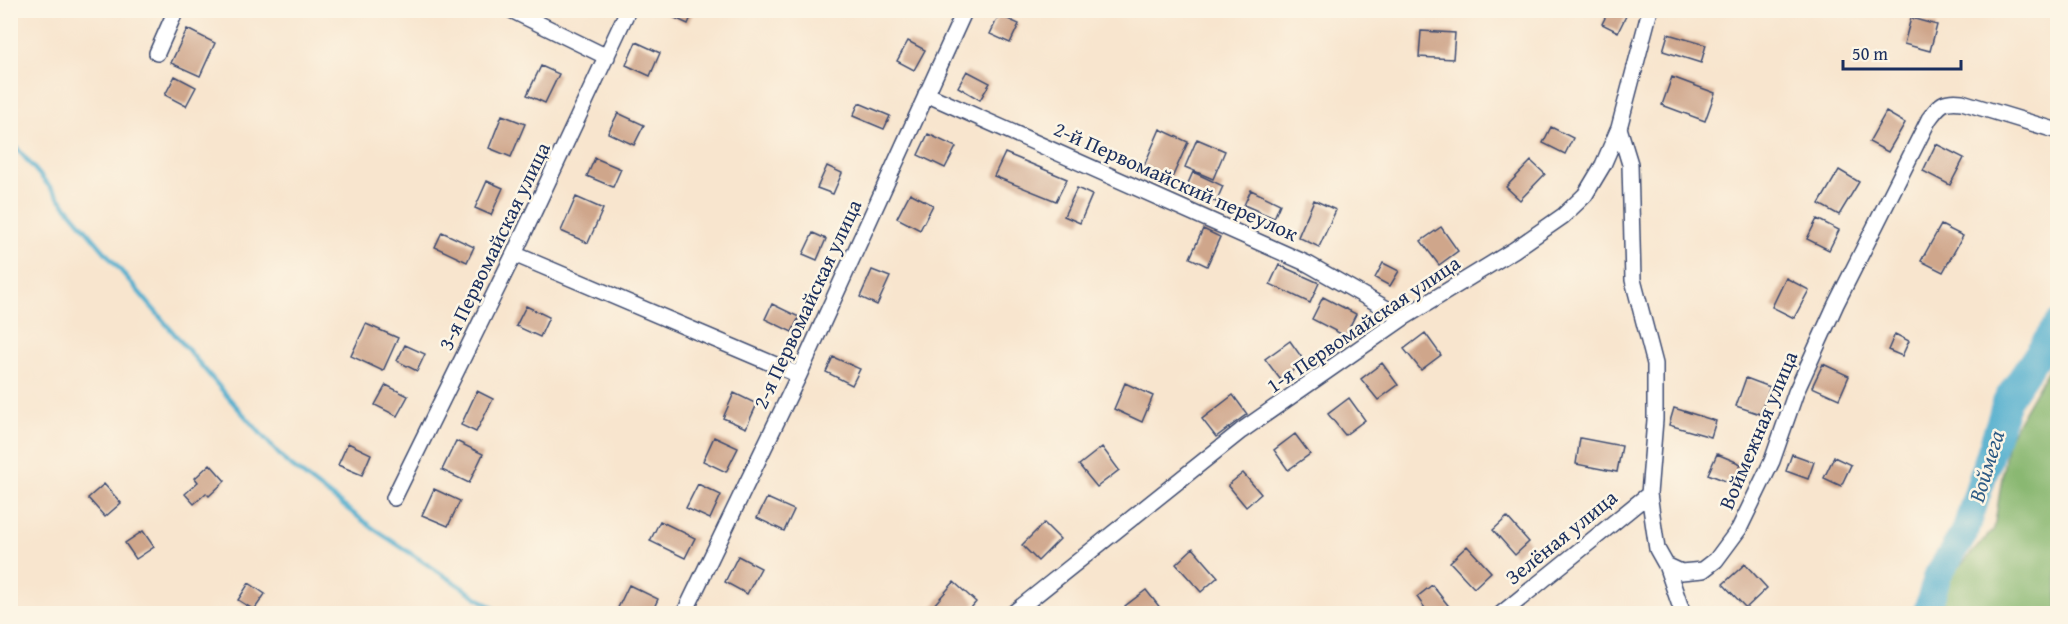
<svg xmlns="http://www.w3.org/2000/svg" width="2068" height="624" viewBox="0 0 2068 624" font-family="'Gentium Book Plus',serif">
<style>
.forest{fill:#8ab872;stroke:#527468;stroke-width:1.5}
.lines{fill:none;stroke-linecap:round;stroke-linejoin:round}
.stream{stroke:#50adce;stroke-width:4.5}
.river{stroke:#50adce;stroke-width:28}
.building{fill:#cfa68b}
.minor-casing{stroke:#3c4a6f;stroke-width:18}
.minor{stroke:#fff;stroke-width:15}
.labels{text-anchor:middle;dominant-baseline:central;stroke-width:5;stroke-linejoin:round;paint-order:stroke}
.street-label{font-size:21px;fill:#1b2f5e;stroke:#fcf5e5}
.water-label{font-size:22px;font-style:italic;fill:#2e5b85;stroke:#fcf5e5}
</style>
<rect width="100%" height="100%" fill="#fcf5e5"/>
<filter id="ink" filterUnits="userSpaceOnUse"><feTurbulence type="fractalNoise" baseFrequency=".0167" numOctaves="2"/><feDisplacementMap in="SourceGraphic" scale="12" xChannelSelector="R" yChannelSelector="G"/><feConvolveMatrix kernelMatrix="1 2 1 2 8 2 1 2 1" color-interpolation-filters="sRGB"/></filter>
<filter id="wash" filterUnits="userSpaceOnUse"><feTurbulence type="fractalNoise" baseFrequency=".008" numOctaves="4" result="noise"/><feDisplacementMap in="SourceGraphic" scale="24" xChannelSelector="R" yChannelSelector="G"/><feGaussianBlur stdDeviation="1.35" result="paint"/><feColorMatrix in="noise" values="0 0 0 0 0 0 0 0 0 0 0 0 0 0 0 0 0 1.4 0 .05"/><feComposite in="paint" operator="in"/></filter>
<g filter="url(#wash)">
<rect width="100%" height="100%" fill="#f8e5ce"/>
<path class="forest" d="M2057 354V613H1935L1948 579 1994 529 2008 439Z"/>
<g class="lines">
<path class="stream" d="M10 140 228 397 286 462 374 529 502 614"/>
<path class="river" d="M1926 614 1938 575 1965 532 2007 400 2058 324"/>
</g>
<g id="blocks">
<path class="building" d="M665 10H694L688 24 664 13Z
M920 10H942L938 19Z
M1609 10H1629L1618 32 1602 24Z
M999 15 1019 24 1010 43 990 34Z
M1911 18 1937 25 1930 51 1904 44Z
M187 29 215 43 200 76 171 63Z
M1421 31 1455 33 1453 59 1419 57Z
M1668 34 1706 45 1701 63 1663 51Z
M908 41 925 50 914 70 897 61Z
M636 42 660 53 650 76 626 65Z
M541 66 559 74 545 103 527 95Z
M967 71 990 83 980 100 958 87Z
M175 76 196 87 186 106 165 95Z
M1672 77 1715 93 1705 121 1662 105Z
M859 103 890 116 884 129 853 116Z
M1886 112 1905 123 1888 152 1869 142Z
M618 113 644 125 634 145 608 133Z
M502 115 525 124 511 157 489 148Z
M1551 127 1573 138 1565 154 1543 143Z
M1160 129 1188 142 1171 180 1143 168Z
M928 134 956 147 945 168 918 155Z
M1197 139 1225 151 1213 179 1185 167Z
M1936 144 1964 158 1950 185 1923 171Z
M1005 153 1067 179 1056 201 994 176Z
M595 158 621 169 613 187 587 176Z
M1531 161 1545 174 1520 200 1506 187Z
M827 166 842 173 833 194 817 188Z
M1839 170 1859 182 1839 215 1819 204Z
M1193 172 1223 186 1216 202 1186 188Z
M487 181 503 188 491 215 475 208Z
M1077 188 1092 195 1080 223 1064 216Z
M1251 190 1280 204 1274 218 1244 205Z
M910 193 933 205 920 230 897 218Z
M576 197 603 209 588 243 561 231Z
M1314 200 1336 210 1319 247 1298 237Z
M1817 219 1839 230 1829 250 1807 239Z
M1941 225 1963 236 1943 272 1921 261Z
M1441 227 1458 251 1439 265 1421 241Z
M1203 229 1220 237 1207 266 1190 258Z
M442 232 474 247 467 262 435 247Z
M813 233 826 239 817 260 803 254Z
M1383 263 1399 271 1390 286 1375 278Z
M1279 265 1319 283 1310 303 1270 284Z
M872 270 890 277 877 305 860 297Z
M1786 278 1809 290 1794 318 1772 307Z
M1323 297 1356 314 1345 336 1312 319Z
M772 304 799 317 792 332 765 319Z
M526 306 549 317 540 337 516 326Z
M366 324 398 338 383 371 351 356Z
M1425 333 1441 355 1421 370 1404 349Z
M1895 334 1909 341 1902 356 1888 350Z
M1290 341 1305 362 1280 379 1265 359Z
M405 345 425 354 417 371 397 361Z
M833 357 860 369 852 385 826 372Z
M1382 363 1398 385 1378 400 1361 379Z
M1823 364 1849 376 1839 399 1812 387Z
M1746 378 1770 387 1760 414 1736 406Z
M1125 383 1153 396 1142 422 1114 409Z
M386 385 408 396 397 416 375 405Z
M477 391 493 399 476 432 461 425Z
M734 393 757 404 746 428 723 418Z
M1233 395 1247 414 1216 437 1202 419Z
M1349 398 1365 420 1345 435 1328 414Z
M1674 408 1716 421 1711 437 1669 425Z
M1295 434 1310 454 1288 470 1274 450Z
M714 437 738 448 726 472 703 461Z
M1580 438 1622 446 1617 472 1576 464Z
M456 441 483 454 469 483 442 470Z
M348 443 371 454 362 475 338 465Z
M1102 447 1119 470 1097 487 1079 465Z
M1717 454 1741 464 1733 484 1708 474Z
M1792 454 1814 462 1808 479 1786 471Z
M1834 457 1851 465 1841 486 1824 478Z
M210 464 225 481 209 496 206 493 194 504 185 494 198 482 195 478Z
M1243 473 1261 494 1246 507 1228 485Z
M104 484 121 503 105 517 88 498Z
M698 484 721 495 710 519 686 508Z
M434 489 460 501 448 526 422 515Z
M767 498 794 510 784 531 757 518Z
M1507 517 1529 542 1515 555 1493 530Z
M660 521 695 538 685 558 650 541Z
M1044 523 1060 539 1038 561 1022 545Z
M143 531 154 547 136 559 125 543Z
M1467 546 1491 572 1474 588 1450 562Z
M1193 548 1218 577 1201 592 1176 564Z
M738 556 761 568 747 594 725 582Z
M1745 564 1767 588 1746 608 1723 584Z
M954 582 976 602 966 614H926Z
M249 583 265 594 254 610 238 600Z
M629 585 658 599 651 614H615Z
M1432 585 1451 609 1445 614H1429L1417 597Z
M1146 590 1165 614H1131L1125 606Z"/>
</g>
</g>
<g filter="url(#ink)">
<use href="#blocks" fill-opacity="0" stroke="#3c4a6f" stroke-width="1.5"/>
<g class="lines">
<defs>
<path id="minor" d="M511 10 607 57
M157 53 176 10
M926 94 1308 264 1403 318
M1619 128 1630 164 1633 280 1655 364V420L1649 494 1657 549 1666 565 1681 572 1703 570 1716 560 1739 529 1772 461 1796 392 1836 304 1929 119C1940 104 1943 100 1962 102L2058 131
M514 254 799 375
M394 498 514 254 628 10
M1666 565 1683 614
M684 614 799 375 965 10
M1012 614 1241 431 1403 318 1514 250 1563 216 1585 195 1603 165 1619 128 1650 10
M1501 614 1649 494"/>
</defs>
<use href="#minor" class="minor-casing"/>
<use href="#minor" class="minor"/>
</g>
</g>
<g class="labels">
<g class="street-label">
<text transform="translate(1176 181) rotate(24)">2-й Первомайский переулок</text>
<text transform="translate(494 246) rotate(-64)">3-я Первомайская улица</text>
<text transform="translate(807 304) rotate(-65)">2-я Первомайская улица</text>
<text transform="translate(1363 324) rotate(-34)">1-я Первомайская улица</text>
<text transform="translate(1758 430) rotate(-67)">Воймежная улица</text>
<text transform="translate(1561 537) rotate(-39)">Зелёная улица</text>
</g>
<g class="water-label">
<text transform="translate(1986 466) rotate(-73)">Воймега</text>
</g>
</g>
<rect width="2068" height="624" fill="none" stroke="#fcf5e5" stroke-width="36"/>
<path d="M1843 60v9h118v-9" fill="none" stroke="#1b2f5e" stroke-width="3"/>
<text x="1852" y="60" font-size="18" fill="#1b2f5e" stroke="#fcf5e5" stroke-width="4.5" paint-order="stroke">50 m</text>
</svg>
